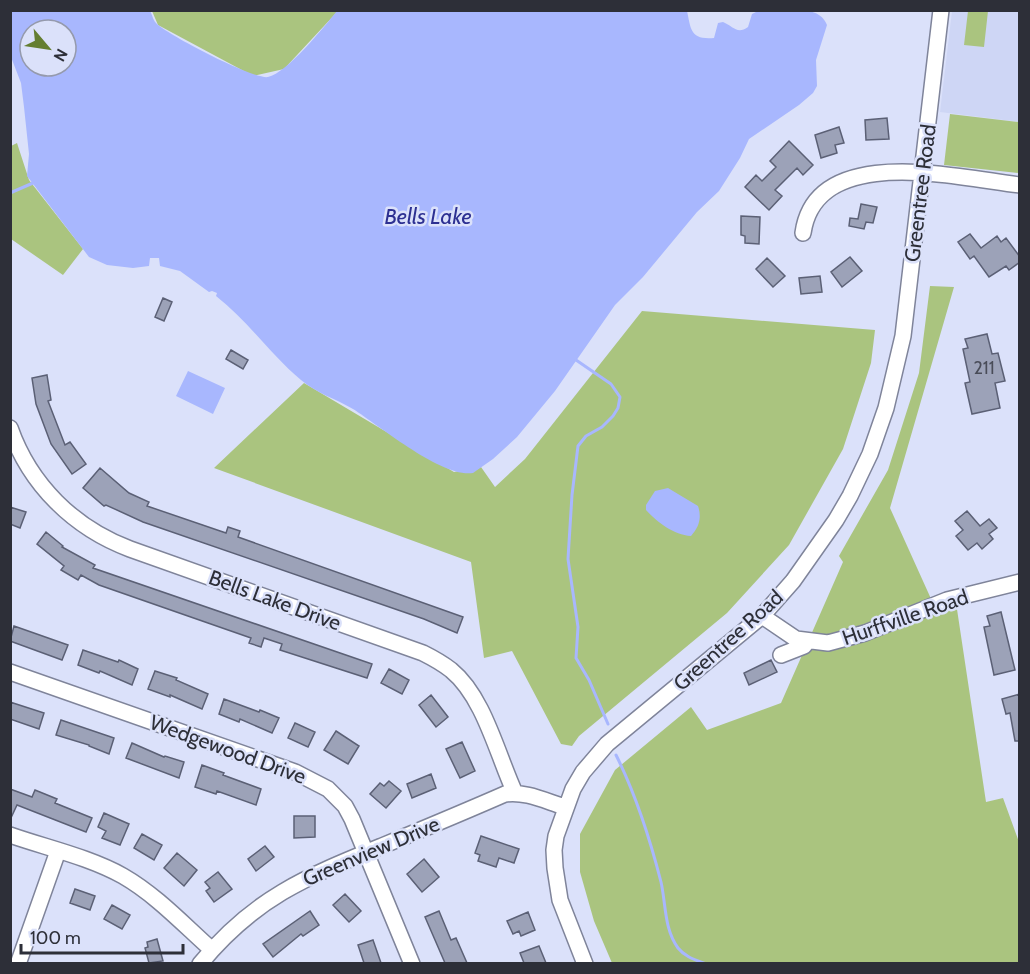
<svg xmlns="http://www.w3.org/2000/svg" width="1030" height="974" viewBox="0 0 1030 974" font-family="Cabin,sans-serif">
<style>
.built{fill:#ced6f5}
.green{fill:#aac47f}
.water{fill:#a8b7fe;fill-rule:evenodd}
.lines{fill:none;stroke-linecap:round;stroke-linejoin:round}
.stream{stroke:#a8b7fe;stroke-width:3}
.building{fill:#9ca2b8;stroke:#5b6075;stroke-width:1.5}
.minor-casing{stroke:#7f849a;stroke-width:18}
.minor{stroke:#fff;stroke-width:15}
.labels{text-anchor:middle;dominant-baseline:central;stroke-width:5;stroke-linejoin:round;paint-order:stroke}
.number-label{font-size:18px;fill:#494c58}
.street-label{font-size:21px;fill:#2d2f38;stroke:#dbe1fa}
.water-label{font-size:22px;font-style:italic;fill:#2d3092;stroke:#dbe1fa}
</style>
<rect width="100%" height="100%" fill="#dbe1fa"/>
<path class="built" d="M952 11H1019V122L940 112Z"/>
<path class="green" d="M152 11H338L284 69 253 76 158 25Z
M968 11H988L984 47 964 45Z
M950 114 1019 122V173L944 165Z
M17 143 29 180 83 249 63 275 11 239V146Z
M930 286 954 287 890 508 932 601 955 596 986 802 1003 798 1019 842V963H612L594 921 580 872V834L615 770 691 707 707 730 781 703 843 562 839 556 888 470 919 373Z
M642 311 875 330 871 363 843 449 789 545 727 613 579 736 572 746 561 744 512 651 484 658 471 562 214 468 304 383 454 472 481 467 495 487 525 459Z"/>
<path class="water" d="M11 10 150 11C152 14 153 20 156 23 166 34 254 80 268 77 287 73 324 27 337 11H687C691 29 690 40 714 38L718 23 723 22C733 26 737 35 748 27L752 14 758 11C779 13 818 1 827 25L816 60 817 86 813 93 799 105 749 139 740 158 719 191 697 212 643 277 615 305 555 391 517 437 493 459 473 473C442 478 380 426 353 409 336 399 316 393 301 380 271 355 248 321 216 296L217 293 212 291 209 292 180 271 160 266 159 258H150L149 266 133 268 107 265 89 257 27 176 29 154 24 107 21 83 11 57ZM30 30H66V66H30Z
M188 371 225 388 213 414 176 396Z
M668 488 698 506C702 518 699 527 691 536 674 535 657 522 646 510V505L655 491Z"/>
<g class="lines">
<path class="stream" d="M10 193 33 183
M576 360 611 384 620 397 618 408 613 416 602 427 586 436 578 446 572 495 568 559 578 627 576 658 589 680 608 724
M616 755C636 795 650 839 661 882 666 904 664 929 678 948 685 957 696 960 706 964"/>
</g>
<path class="building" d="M887 118 889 139 866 140 865 120Z
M839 127 844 143 835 145 837 153 821 158 815 135Z
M789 141 813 165 803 175 797 168 775 190 782 196 769 210 745 187 756 175 762 181 776 167 770 161Z
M861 204 877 207 873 223 866 222 864 229 849 226 850 218 858 219Z
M741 216 760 217 759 244 745 243V236L741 235Z
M970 234 981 248 997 236 1001 242 1006 238 1020 257V262L1009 270 1006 266 989 277 974 256 970 259 958 242Z
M850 257 862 271 842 287 831 272Z
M767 258 785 276 773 287 756 269Z
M820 276 822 292 801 294 799 278Z
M163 298 172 302 164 321 155 317Z
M987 334 992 354 998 353 1005 381 995 383 1000 408 972 414 965 383 970 382 963 349 968 348 965 339Z
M231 350 248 360 243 369 226 359Z
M47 375 51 400 48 401 65 445 70 442 86 464 72 474 51 444 36 404 32 378Z
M100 468 129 493 149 502 147 506 226 533 228 527 240 531 238 537 463 617 457 633 424 619 143 522 106 505 104 506 83 488Z
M10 507 26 512 20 528 10 524Z
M967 511 980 526 989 519 997 528 989 534 993 539 982 549 977 543 968 550 956 536 963 530 955 521Z
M46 532 63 546 62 547 95 565 93 568 372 664 367 678 280 650 282 644 264 638 261 647 249 643 251 638 99 585 81 575 78 580 61 570 64 566 37 544Z
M1001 612 1015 670 994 675 984 627 990 626 987 616Z
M14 626 68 645 62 660 10 641Z
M83 650 118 662 119 660 138 669 132 685 100 671 99 673 78 665Z
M771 660 777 672 749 685 744 673Z
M389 669 409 680 402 694 381 683Z
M155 671 177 678 176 680 208 694 202 709 170 695V697L148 689Z
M1020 694V741H1015L1010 713 1006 714 1002 699Z
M431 695 448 717 436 727 419 705Z
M224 699 259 712 260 710 279 718 272 733 240 719 239 722 219 714Z
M10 702 44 713 39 729 10 719Z
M61 720 114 738 109 754 89 746V745L56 735Z
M295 723 315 732 308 747 288 738Z
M336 731 359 746 348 764 324 750Z
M462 742 475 771 460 778 446 749Z
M132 743 164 757 165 756 184 762 179 778 126 758Z
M202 765 224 773 223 775 261 789 256 805 217 791 216 794 195 787Z
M431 774 436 788 412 798 407 784Z
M389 781 401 791 386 808 370 794 380 783 384 786Z
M10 789 32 797 35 790 57 799 55 803 92 818 86 832 17 805 10 820Z
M104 813 129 824 120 845 102 838 106 831 98 827Z
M294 816H315V837L294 838Z
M142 834 162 845 154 860 134 848Z
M481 836 519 849 514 863 499 858 496 867 478 861 480 855 475 853Z
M265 846 274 857 256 871 248 859Z
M177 853 197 870 184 886 164 868Z
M424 859 439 877 422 892 407 874Z
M218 872 232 889 214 902 206 891 210 888 205 882Z
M75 889 95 896 90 910 70 903Z
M345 894 361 911 349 922 333 905Z
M112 905 130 915 122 929 104 919Z
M310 911 319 925 303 936 301 934 273 957 263 944Z
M439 911 451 940 456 938 467 963H445L425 917Z
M528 912 535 930 521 936 519 931 513 934 507 921Z
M157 939 163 961 149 963 145 948 148 947 147 942Z
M373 940 381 963H364L358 945Z
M539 946 546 963H524L520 953Z"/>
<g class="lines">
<defs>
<path id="minor" d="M803 233C816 142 959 178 1020 185
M10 428C30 485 74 528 130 549L423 653C433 658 442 663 451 670 484 697 497 754 515 793
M762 616 796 639 828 643 865 633 947 600 1020 582
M781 655 804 646 807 642
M10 672 295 772 328 789 345 806 352 819 412 964
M10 835C47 848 89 857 123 876 156 895 183 924 211 949
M18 964 58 851
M200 964C254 898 306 877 382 846 423 829 464 812 505 794 526 791 545 801 565 807
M585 964 560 900 555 868 554 850 556 836 573 789 583 772 607 744 762 616 793 581 836 520 850 496 870 454 886 408 903 336 941 10"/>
</defs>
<use href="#minor" class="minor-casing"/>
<use href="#minor" class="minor"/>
</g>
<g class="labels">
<g class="number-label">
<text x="984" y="368">211</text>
</g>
<g class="street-label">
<text transform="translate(920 193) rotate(-83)">Greentree Road</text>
<text transform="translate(275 600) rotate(20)">Bells Lake Drive</text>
<text transform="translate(905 617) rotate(-19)">Hurffville Road</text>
<text transform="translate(728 640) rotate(-42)">Greentree Road</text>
<text transform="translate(228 749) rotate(20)">Wedgewood Drive</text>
<text transform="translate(371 851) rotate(-23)">Greenview Drive</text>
</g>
<g class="water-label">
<text x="428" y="216">Bells Lake</text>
</g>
</g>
<rect width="1030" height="974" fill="none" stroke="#2d2f38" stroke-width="24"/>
<g transform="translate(48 48) rotate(119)"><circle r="28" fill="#dbe1fa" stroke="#959aac" stroke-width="1.5"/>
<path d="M0-4.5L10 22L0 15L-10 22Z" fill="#647e31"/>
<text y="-9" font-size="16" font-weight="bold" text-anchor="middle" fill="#2d2f38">N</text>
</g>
<path d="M21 944v9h162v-9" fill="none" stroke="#2d2f38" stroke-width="3"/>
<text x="30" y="944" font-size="18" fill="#2d2f38" stroke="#dbe1fa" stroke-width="4.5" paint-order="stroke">100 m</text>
</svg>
